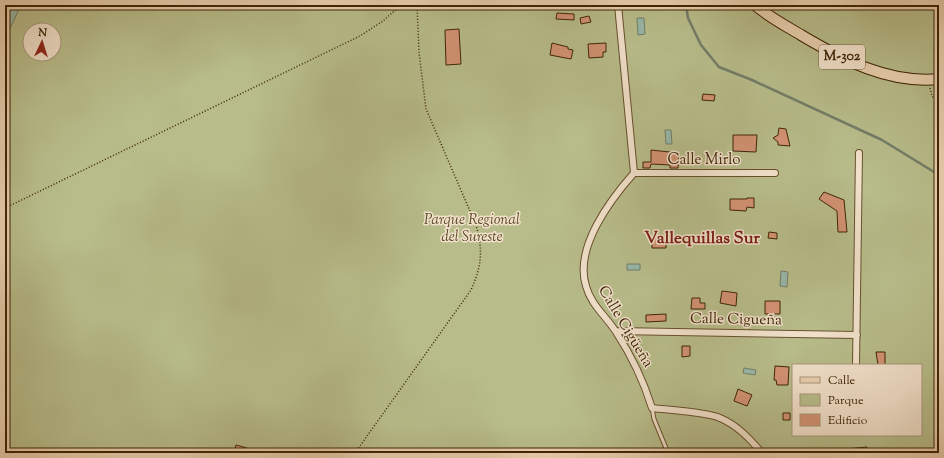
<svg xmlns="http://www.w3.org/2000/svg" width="944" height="458" viewBox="0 0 944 458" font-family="'Sorts Mill Goudy',serif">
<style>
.green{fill:#b7bc8a;stroke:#7a7048;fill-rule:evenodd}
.water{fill:#97b7a9;stroke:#737d68}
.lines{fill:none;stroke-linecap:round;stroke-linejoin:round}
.stream{stroke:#737d68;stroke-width:2.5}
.building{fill:#d29273;stroke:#3e2506}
.service-casing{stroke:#695030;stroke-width:5}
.minor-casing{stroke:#695030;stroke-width:8}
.primary-casing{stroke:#3e2506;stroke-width:12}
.path{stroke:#3e2506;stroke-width:1.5;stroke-dasharray:1 2;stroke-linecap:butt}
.service{stroke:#f1e1cb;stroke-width:3}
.minor{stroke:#f1e1cb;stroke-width:6}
.primary{stroke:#e9d1af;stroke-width:10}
.labels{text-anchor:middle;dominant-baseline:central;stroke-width:3;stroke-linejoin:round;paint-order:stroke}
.shield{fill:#f1e1cb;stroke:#745d41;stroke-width:1}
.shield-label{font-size:14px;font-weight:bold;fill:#3e2506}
.street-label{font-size:15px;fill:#3e2506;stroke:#f1e1cb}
.park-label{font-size:15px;font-style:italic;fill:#5c4b27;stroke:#f1e1cb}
.quarter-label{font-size:17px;font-weight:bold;fill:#7a1f14;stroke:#f1e1cb}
</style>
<rect width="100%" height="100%" fill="#e9d1af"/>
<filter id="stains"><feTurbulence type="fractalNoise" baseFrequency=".005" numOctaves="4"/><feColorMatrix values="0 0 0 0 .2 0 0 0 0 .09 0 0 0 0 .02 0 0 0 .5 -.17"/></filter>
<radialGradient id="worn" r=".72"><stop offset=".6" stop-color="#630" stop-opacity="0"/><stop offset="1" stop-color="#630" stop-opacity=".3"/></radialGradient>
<path class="green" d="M5 5H939V453H5ZM30 30H54V54H30ZM793 365H921V435H793Z"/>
<path class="water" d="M5 5H21L5 39Z
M637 18H644L645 34 638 35Z
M665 130H671L672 144H666Z
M627 264H640V270H627Z
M781 271 788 272 787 287 780 286Z
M744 368 756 370 755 375 743 373Z"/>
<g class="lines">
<path class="stream" d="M686 5 688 18 701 45 719 67 752 80 882 140 939 175"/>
</g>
<path class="building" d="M557 13 574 14V20L556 19Z
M589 16 591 22 581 24 580 18Z
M459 29 461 64 446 65 445 30Z
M552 43 568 47V49L573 50 571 59 550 55Z
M606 43V52H603V57L589 58 588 44Z
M703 94 715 95 714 101 702 100Z
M779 128 786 129 790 146 778 145V142L773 138 778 135Z
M733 135H757L756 152 733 151Z
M651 150 679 153 678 168H670V165L651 164 650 168H643V162H651Z
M824 192 844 200 847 232H838L837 211 819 199Z
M747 198H754V208L747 207 746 211 730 210V199H747Z
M769 232 777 233V239L768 238Z
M652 238H666V248H652Z
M722 291 737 293 736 306 720 303Z
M692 298H700V303H705V309H691Z
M765 301H780V314H765Z
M666 314V321L646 322V315Z
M682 346H690V356L682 357Z
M876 352H885V365H878Z
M775 366 789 367 788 385H777L776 380H774Z
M738 389 752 395 747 406 734 401Z
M783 413H790V420H783Z
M236 445 247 448 245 453H234Z
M867 447V453H846V449Z"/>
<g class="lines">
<defs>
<path id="service" d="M652 408 654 419 668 453"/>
<path id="minor" d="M618 5 634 173C610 200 574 248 586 286 591 305 606 316 616 332 631 355 644 382 652 408 668 410 707 412 720 418 737 425 750 439 762 453
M634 173H775
M616 331 857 335
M856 365 859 153"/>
<path id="primary" d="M755 5C769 17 786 26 801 35 843 60 889 84 939 79"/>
</defs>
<use href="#service" class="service-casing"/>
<use href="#minor" class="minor-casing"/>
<use href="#primary" class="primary-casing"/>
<path class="path" d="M930 88 932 96 939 104
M5 208 360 36 383 21 401 5
M355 453 471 290C482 266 483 250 476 225L426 109 419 52 417 5"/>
<use href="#service" class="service"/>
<use href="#minor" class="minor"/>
<use href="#primary" class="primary"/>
</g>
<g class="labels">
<rect class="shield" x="819" y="45" width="46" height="24" rx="3"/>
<g class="shield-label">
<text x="842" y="57">M-302</text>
</g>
<g class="street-label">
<text x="704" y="160">Calle Mirlo</text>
<text transform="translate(736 320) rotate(1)">Calle Cigueña</text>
<text transform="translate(625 327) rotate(59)">Calle Cigüeña</text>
</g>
<g class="park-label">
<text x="472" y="220">Parque Regional<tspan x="472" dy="17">del Sureste</tspan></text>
</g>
<g class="quarter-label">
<text x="702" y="239">Vallequillas Sur</text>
</g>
</g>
<rect width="944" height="458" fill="none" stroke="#e9d1af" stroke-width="20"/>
<rect x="6" y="6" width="932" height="446" fill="none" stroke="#3e2506" stroke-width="2"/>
<rect x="10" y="10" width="924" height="438" fill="none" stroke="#3e2506"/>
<rect x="792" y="364" width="130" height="72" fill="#f1e1cb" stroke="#a9967c"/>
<rect x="800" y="377" width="20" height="6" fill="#e9d1af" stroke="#a9967c"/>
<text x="828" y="384" font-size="12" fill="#3e2506">Calle</text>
<rect x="800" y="394" width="20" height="12" fill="#b7bc8a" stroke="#a9967c"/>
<text x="828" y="404" font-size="12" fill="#3e2506">Parque</text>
<rect x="800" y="414" width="20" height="12" fill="#d29273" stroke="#a9967c"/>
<text x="828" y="424" font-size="12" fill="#3e2506">Edificio</text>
<g transform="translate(42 42) rotate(4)"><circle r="19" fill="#f1e1cb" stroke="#a9967c"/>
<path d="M0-3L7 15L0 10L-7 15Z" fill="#8f2418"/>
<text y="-6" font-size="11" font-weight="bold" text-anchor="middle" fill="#3e2506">N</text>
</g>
<rect width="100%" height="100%" filter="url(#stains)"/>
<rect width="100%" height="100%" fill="url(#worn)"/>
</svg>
